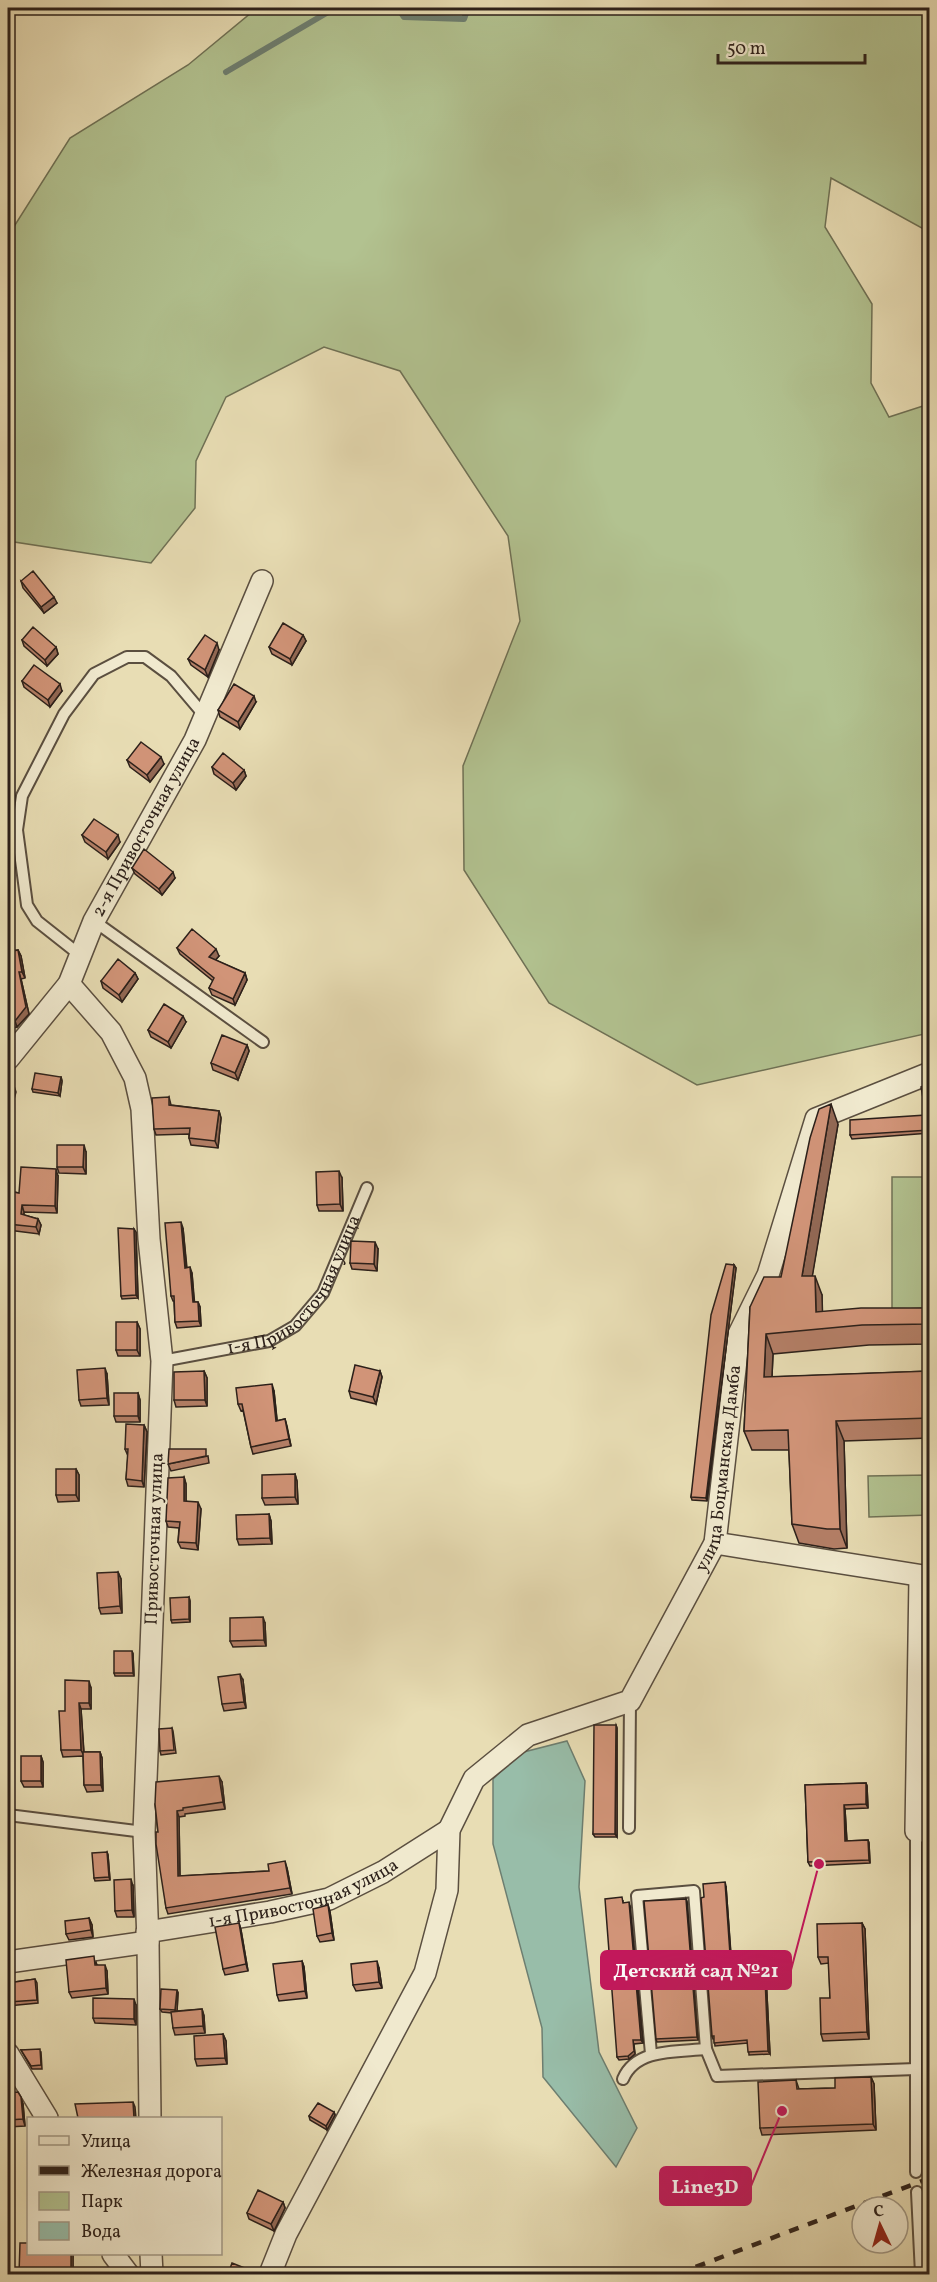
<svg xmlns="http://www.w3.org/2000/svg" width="937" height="2282" viewBox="0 0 937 2282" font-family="Vollkorn,serif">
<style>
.green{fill:#b2c290;stroke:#6f7155;stroke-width:1.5}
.water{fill:#98bda9;stroke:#6d7e70;stroke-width:1.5}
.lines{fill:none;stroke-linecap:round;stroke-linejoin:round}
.stream{stroke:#6d7e70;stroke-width:6}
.service-casing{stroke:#5b4f40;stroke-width:14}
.minor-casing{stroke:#5b4f40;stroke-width:24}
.service{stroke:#f0e9ce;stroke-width:10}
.minor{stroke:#f0e9ce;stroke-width:21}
.rail{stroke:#2c201a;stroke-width:4.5;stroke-dasharray:10 10;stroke-linecap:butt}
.wall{fill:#b47f67;stroke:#2c201a;stroke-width:1.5}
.shaded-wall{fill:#926854;stroke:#2c201a;stroke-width:1.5}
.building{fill:#d19478;stroke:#2c201a;stroke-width:1.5}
.labels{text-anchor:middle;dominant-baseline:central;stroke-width:4.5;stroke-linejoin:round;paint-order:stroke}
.street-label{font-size:18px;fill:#2c201a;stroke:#f0e9ce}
.leader{fill:none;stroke:#c2185b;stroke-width:2}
.callout-dot{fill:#c2185b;stroke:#f0e9ce;stroke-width:2}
.callout{fill:#c2185b;stroke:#c2185b;stroke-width:2}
.callout-label{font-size:20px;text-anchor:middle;font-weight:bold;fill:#fff}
</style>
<rect width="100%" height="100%" fill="#e8ddb4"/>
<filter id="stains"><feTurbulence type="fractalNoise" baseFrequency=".00333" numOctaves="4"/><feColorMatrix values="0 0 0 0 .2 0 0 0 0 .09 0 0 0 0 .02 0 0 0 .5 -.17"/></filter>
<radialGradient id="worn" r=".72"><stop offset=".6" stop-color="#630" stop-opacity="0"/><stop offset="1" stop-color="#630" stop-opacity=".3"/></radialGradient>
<path class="green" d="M257 8H929V232L831 178 825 227 872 304 871 383 889 417 929 404V1033L697 1085 549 1003 464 870 463 766 520 621 508 536 400 371 324 347 226 397 196 461 195 508 151 563 8 541V236L70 138 188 65Z
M892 1177H929V1314H892Z
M929 1475V1515L869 1517 868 1476Z"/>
<path class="water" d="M567 1741 585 1781 579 1887 599 2052 637 2128 616 2167 543 2077 542 2028 493 1844V1779L520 1753Z"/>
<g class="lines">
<path class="stream" d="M398 8 404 17 464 19 468 8
M226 72 335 8"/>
<defs>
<g id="service">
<path d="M94 921 263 1042"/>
<path d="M80 955 37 921 27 905 17 830 22 796 64 714 94 674 127 657H145L171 676 204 715"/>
<path id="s1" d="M162 1361 269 1341 295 1326 323 1293 367 1188"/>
<path d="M8 1815 144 1832"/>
<path d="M629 1828 630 1701"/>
<path d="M916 1831V2172"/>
<path d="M651 2054 637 1896 694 1891 706 2049 717 2076 916 2069"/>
<path d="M623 2079C636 2048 677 2052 706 2049"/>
<path d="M917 2192 921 2274"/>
</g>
<g id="minor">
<path d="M69 984 111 1032 135 1078 142 1109 149 1239 162 1361 144 1832 148 1942 150 2118"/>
<path id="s2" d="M8 1059 69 984 94 921 195 740 262 581"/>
<path d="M715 1543 930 1577"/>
<path d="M920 1577 916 1831H930"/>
<path id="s3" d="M147 1932 270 1912 329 1899 383 1872 449 1830"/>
<path d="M8 1962 148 1942"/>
<path d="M8 2054 47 2118"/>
<path d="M113 2254 128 2274"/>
<path d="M151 2254 152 2274"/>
<path id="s4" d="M270 2274 286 2234 425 1973 447 1890 449 1830 474 1779 528 1735 630 1701 715 1543 739 1334 768 1275 816 1119 930 1073"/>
</g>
</defs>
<use href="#service" class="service-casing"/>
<use href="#minor" class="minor-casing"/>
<use href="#service" class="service"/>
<use href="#minor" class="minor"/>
<path class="rail" d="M677 2274 930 2178"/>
</g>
<path class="wall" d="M21 581 57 603 44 613 23 588Z
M303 635 306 641 292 665 272 654 269 647Z
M22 640 56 647 58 654 47 666 24 646Z
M219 650 208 677 191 665 188 659Z
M22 681 62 691 50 707 24 687Z
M256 702 240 729 220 717 218 710Z
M127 760 164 764 150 782 130 767Z
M212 767 244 770 246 776 236 790 214 774Z
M82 835 120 842 108 859 85 842Z
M132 868 175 878 162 895 135 874Z
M177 948 219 956 215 960 245 973 247 980 235 1005 212 995 209 988 213 981 180 954Z
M18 950 21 956 25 978 21 979 29 1014 17 1027 13 1028 10 1022V951Z
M135 973 138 979 122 1002 103 988 101 981Z
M186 1022 171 1048 151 1037 148 1030Z
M247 1045 249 1051 238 1080 213 1070 211 1063Z
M61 1077 62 1081 60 1096 33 1092 32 1089Z
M930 1083V1133L852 1139 850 1135 926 1115Z
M169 1097 171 1105 219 1111 221 1118 218 1148 191 1145 189 1138V1134L156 1135 154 1129Z
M838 1124 812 1276 822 1295V1312L930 1308V1344L869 1345 773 1354 772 1377 930 1371V1438L844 1441 847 1548 834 1549 799 1543 792 1524 789 1450H752L744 1431 750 1307 781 1277Z
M86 1152V1174L59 1173 57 1167Z
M58 1176 57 1213 24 1212V1215L38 1219 41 1225 39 1234 8 1230V1191L19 1193Z
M342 1178 343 1211H319L317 1205Z
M183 1228 187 1268 192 1273 194 1302H198L200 1307 201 1326 177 1328 175 1322 174 1301H173L171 1296Z
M136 1232 138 1298 122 1299 121 1296Z
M378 1249 377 1271 352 1269 350 1263Z
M734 1265 736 1268 707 1501 692 1500 691 1497Z
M137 1322 140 1329V1356H118L116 1350Z
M204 1371 207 1378V1406L176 1407 174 1400Z
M380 1371 382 1377 376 1404 351 1398 349 1391Z
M107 1374 109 1405 81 1406 79 1400Z
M274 1391 277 1421 285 1419 291 1446 253 1454 251 1447 243 1410 241 1411 238 1404Z
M138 1393 140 1400V1422H116L114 1416Z
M144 1425 147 1432 144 1487 128 1486 126 1479 128 1456 125 1449Z
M208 1456 209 1463 171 1471 168 1464Z
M76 1469 79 1475V1501L58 1502 56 1495Z
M295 1474 297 1481 298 1504 265 1505 262 1498Z
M184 1477 186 1484V1501L201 1509 198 1550 181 1548 178 1542 179 1528 168 1527 166 1521Z
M269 1514 271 1521 272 1544 239 1545 237 1539Z
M118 1572 121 1579 122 1613 101 1614 99 1608Z
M189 1597 190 1601V1622L172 1623 171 1620Z
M265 1623 266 1646 233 1647 230 1641Z
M133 1654 134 1676H115L114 1673Z
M8 1674H10L12 1681 13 1703H8Z
M243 1680 246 1708 224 1711 222 1704Z
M91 1688V1709H81L84 1752H100L102 1758 103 1791 87 1792 84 1785 83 1756 63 1757 61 1750 65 1711Z
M616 1725 617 1728V1837H595L593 1834Z
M172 1728 173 1731 176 1753 161 1755 160 1751Z
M41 1756 43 1762V1787H24L21 1781Z
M222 1782 225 1809 185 1814V1816L179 1817 180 1876 269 1871 287 1868 292 1894 168 1914 166 1908 155 1804Z
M866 1783 867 1786 868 1808 845 1809 847 1841 868 1840 869 1843 870 1863 810 1866 808 1862 805 1785Z
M107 1852 108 1855 110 1880 95 1881 94 1878Z
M133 1886 134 1917H117L115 1911Z
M726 1886 731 1954 764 1952 765 1956 770 2054 749 2055 748 2043 715 2046 714 2039H713L712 2036Z
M686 1899 687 1902 698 2040 657 2042 656 2039Z
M623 1900V1903L630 1906 643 2043 634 2044 635 2054 629 2059 619 2060 617 2057Z
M328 1905 330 1912 334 1940 320 1942 317 1936Z
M89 1918 92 1925 93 1937 69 1940 66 1934Z
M239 1923 241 1930 248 1971 225 1975 223 1969Z
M862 1923 865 1929 869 2039 823 2041 821 2034 830 1998 829 1963 821 1964 818 1957Z
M302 1961 304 1967 307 1998 279 2001 277 1995Z
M96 1962 97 1965 107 1971 108 1994 72 1998 69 1992Z
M379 1968 382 1988 356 1991 353 1985Z
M35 1979 37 1983 38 2003 8 2006V1983Z
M178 1993 177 2011 202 2009 204 2016 205 2033 175 2035 173 2028 172 2013 162 2012 160 2009Z
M136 2005V2025L95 2023 93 2018Z
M223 2034 226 2041 227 2064 197 2066 195 2059Z
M21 2050 41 2052 42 2069H32Z
M871 2077 874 2084 876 2130 762 2135 760 2128 796 2080 799 2089 835 2088Z
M8 2093 23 2104 25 2126 8 2127Z
M334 2112 335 2115 327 2130 310 2120 309 2116Z
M283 2202 285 2208 274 2231 249 2219 247 2213Z
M28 2253H73V2274H19Z"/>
<path class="shaded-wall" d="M54 597 57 603 44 613 41 607Z
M303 635 306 641 292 665 290 659Z
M217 643 219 650 208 677 205 670Z
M56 647 58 654 47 666 45 660Z
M60 684 62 691 50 707 48 700Z
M254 696 256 702 240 729 238 722Z
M161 757 164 764 150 782 147 775Z
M244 770 246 776 236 790 233 783Z
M118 835 120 842 108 859 106 852Z
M173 872 175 878 162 895 159 889Z
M8 934 11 958 8 945Z
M216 949 219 956 212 964 209 957Z
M18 950 21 956 25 978 22 972Z
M19 972 21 979 29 1014 17 1027 15 1021Z
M135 973 138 979 122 1002 119 995Z
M245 973 247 980 235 1005 233 999Z
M183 1016 186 1022 171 1048 168 1042Z
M247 1045 249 1051 238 1080 235 1073Z
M61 1077 62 1081 60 1096 58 1093Z
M14 1086 16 1092 8 1121V1107Z
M831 1104 838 1124 809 1296 802 1276Z
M219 1111 221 1118 218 1148 215 1141Z
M84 1145 86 1152V1174L83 1167Z
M56 1169 58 1176 57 1213 55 1206Z
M339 1171 342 1178 343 1211 340 1204Z
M22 1205 24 1212 23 1220 21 1214Z
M38 1219 41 1225 39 1234 36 1227Z
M181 1222 183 1228 187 1273 185 1268Z
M134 1229 136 1232 138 1298 136 1295Z
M375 1242 378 1249 377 1271 374 1264Z
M734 1265 736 1268 707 1501 706 1498Z
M190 1267 192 1273 195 1307 193 1302Z
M815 1276 822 1295 823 1329 816 1312Z
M198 1302 200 1307 201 1326 199 1321Z
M137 1322 140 1329V1356L137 1350Z
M766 1334 773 1354 771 1396 764 1377Z
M105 1368 107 1374 109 1405 107 1398Z
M204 1371 207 1378V1406L205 1400Z
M380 1371 382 1377 376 1404 373 1397Z
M272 1384 274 1391 278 1428 276 1421Z
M138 1393 140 1400V1422L138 1416Z
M285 1419 287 1426 291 1446 289 1439Z
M836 1421 844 1441 847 1548 840 1529Z
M144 1425 147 1432 144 1487 142 1481Z
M76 1469 79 1475V1501L76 1495Z
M295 1474 297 1481 298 1504 295 1497Z
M184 1477 186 1484V1507L184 1501Z
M198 1502 201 1509 198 1550 196 1543Z
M269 1514 271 1521 272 1544 270 1538Z
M118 1572 121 1579 122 1613 120 1606Z
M189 1597 190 1601V1622L189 1619Z
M263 1617 265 1623 266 1646 264 1640Z
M132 1651 133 1654 134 1676 133 1673Z
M10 1674 12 1681 13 1703 10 1697Z
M240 1674 243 1680 246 1708 244 1702Z
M89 1681 91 1688V1709L89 1703Z
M79 1703 81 1709 84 1756 81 1750Z
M616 1725 617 1728V1837L615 1834Z
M100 1752 102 1758 103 1791 101 1785Z
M41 1756 43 1762V1787L41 1781Z
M219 1776 222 1782 225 1809 223 1802Z
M866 1783 867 1786 868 1808 866 1804Z
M844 1805 845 1809 847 1844 845 1841Z
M177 1811 179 1817 180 1882 178 1876Z
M868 1840 869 1843 870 1863 869 1860Z
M107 1852 108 1855 110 1880 109 1877Z
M285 1861 287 1868 292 1894 290 1888Z
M131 1879 133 1886 134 1917 132 1910Z
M725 1882 726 1886 731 1957 730 1954Z
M686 1899 687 1902 698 2040 697 2037Z
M629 1902 630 1906 643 2043 641 2040Z
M328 1905 330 1912 334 1940 332 1933Z
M89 1918 92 1925 93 1937 91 1930Z
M239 1923 241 1930 248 1971 246 1964Z
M862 1923 865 1929 869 2039 867 2032Z
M764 1952 765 1956 770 2054 768 2051Z
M302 1961 304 1967 307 1998 305 1991Z
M377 1961 379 1968 382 1988 379 1982Z
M105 1965 107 1971 108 1994 106 1988Z
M177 1990 178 1993 177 2013 175 2010Z
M134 1999 136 2005V2025L134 2019Z
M202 2009 204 2016 205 2033 203 2026Z
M223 2034 226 2041 227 2064 225 2058Z
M633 2040 635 2054 629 2059 628 2056Z
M871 2077 874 2084 876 2130 873 2124Z
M21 2097 23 2104 25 2126 23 2119Z
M133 2102 135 2107 136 2118H134Z
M334 2112 335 2115 327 2130 326 2126Z
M283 2202 285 2208 274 2231 271 2224Z
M71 2253H73V2274H72L71 2272Z"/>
<path class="building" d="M33 571 54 597 41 607 21 581Z
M283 623 303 635 290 659 269 647Z
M33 627 56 647 45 660 22 640Z
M205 635 217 643 205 670 188 659Z
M34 665 60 684 48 700 22 681Z
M234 684 254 696 238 722 218 710Z
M141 742 161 757 147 775 127 760Z
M223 753 244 770 233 783 212 767Z
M94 819 118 835 106 852 82 835Z
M144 849 173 872 159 889 132 868Z
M192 929 216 949 209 957 245 973 233 999 209 988 214 978 177 948Z
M8 945V952L18 950 22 972H19L26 1007 15 1021 10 1022 8 1008Z
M118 959 135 973 119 995 101 981Z
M164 1004 183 1016 168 1042 148 1030Z
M222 1035 247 1045 235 1073 211 1063Z
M35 1073 61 1077 58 1093 32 1089Z
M930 1083V1130L850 1135V1120L926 1115 921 1087Z
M8 1084 14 1086 8 1107Z
M169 1097V1105L219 1111 215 1141 189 1138 190 1128 154 1129 152 1098Z
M831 1104 802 1276H815L816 1312 861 1308H930V1324L862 1325 766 1334 764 1377 930 1371V1418L836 1421 840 1529H827L792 1524 788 1430 744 1431 750 1307 764 1277H781L810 1138 819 1109Z
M57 1145H84L83 1167H57Z
M21 1167 56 1169 55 1206 22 1205 21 1214 38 1219 36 1227 8 1224V1191L19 1193Z
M339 1171 340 1204 317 1205 316 1172Z
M181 1222 185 1268 190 1267 193 1302H198L199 1321 175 1322 174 1296H171L165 1223Z
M118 1228 134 1229 136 1295 121 1296Z
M351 1241 375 1242 374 1264 350 1263Z
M726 1264 734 1265 706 1498 691 1497 711 1315Z
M116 1322H137V1350H116Z
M355 1365 380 1371 373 1397 349 1391Z
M105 1368 107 1398 79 1400 77 1370Z
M204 1371 205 1400H174V1372Z
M272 1384 276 1421 285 1419 289 1439 251 1447 242 1404H238L236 1388Z
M114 1393H138V1416H114Z
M126 1424 144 1425 142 1481 126 1479 128 1449H125Z
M169 1449H206V1456L168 1464Z
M56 1469H76V1495H56Z
M295 1474V1497L262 1498V1475Z
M184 1477V1501L198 1502 196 1543 178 1542 180 1522 166 1521 168 1478Z
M269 1514 270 1538 237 1539 236 1515Z
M118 1572 120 1606 99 1608 97 1573Z
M189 1597V1619L171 1620 170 1598Z
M263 1617 264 1640 230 1641V1618Z
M114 1651H132L133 1673H114Z
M8 1674H10V1697H8Z
M240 1674 244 1702 222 1704 218 1677Z
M65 1680 89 1681V1703H79L81 1750H61L59 1711H65Z
M594 1725H616L615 1834H593Z
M172 1728 174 1750 160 1751 159 1729Z
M83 1752H100L101 1785H84Z
M21 1756H41V1781H21Z
M219 1776 223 1802 183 1808V1810L177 1811 178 1876 269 1871 268 1864 285 1861 290 1888 166 1908 156 1844V1832H158L155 1804 156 1782Z
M866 1783V1804L844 1805 845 1841 868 1840 869 1860 808 1862 805 1785Z
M107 1852 109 1877 94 1878 92 1853Z
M131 1879 132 1910 115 1911 114 1880Z
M725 1882 730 1954 764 1952 768 2051 748 2052 747 2040 714 2043V2036H712L701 1898 704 1897 703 1884Z
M622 1897 623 1903 629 1902 641 2040H633L634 2051 628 2056 617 2057 605 1899Z
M686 1899 697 2037 656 2039 644 1901Z
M328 1905 332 1933 317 1936 313 1909Z
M89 1918 91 1930 66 1934 65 1921Z
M239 1923 246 1964 223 1969 215 1927Z
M862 1923 867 2032 821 2034 820 1998H830L828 1957H818L817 1924Z
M94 1956 95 1965H105L106 1988 69 1992 66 1960Z
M302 1961 305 1991 277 1995 273 1964Z
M377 1961 379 1982 353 1985 351 1964Z
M35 1979 37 2000 8 2002V1983Z
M161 1989 177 1990 175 2010 160 2009Z
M93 1998 134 1999V2019L93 2018Z
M202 2009 203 2026 173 2028 171 2012Z
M223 2034 225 2058 195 2059 194 2036Z
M40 2049 41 2065 31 2066 21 2050Z
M871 2077 873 2124 760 2128 758 2082 796 2080 797 2089 835 2088V2078Z
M18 2092 21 2097 23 2119 8 2120V2093Z
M133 2102 134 2118H78L75 2104Z
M318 2103 334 2112 326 2126 309 2116Z
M258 2190 283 2202 271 2224 247 2213Z
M20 2243H28V2253H71V2272H55V2274H19Z
M232 2263 252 2271 251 2274H228Z"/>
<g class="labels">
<g class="street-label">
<text stroke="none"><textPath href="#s2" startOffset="272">2-я Привосточная улица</textPath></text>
<text stroke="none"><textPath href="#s1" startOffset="166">1-я Привосточная улица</textPath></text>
<text stroke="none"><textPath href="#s4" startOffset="972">улица Боцманская Дамба</textPath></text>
<text transform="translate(155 1539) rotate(-88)">Привосточная улица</text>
<text stroke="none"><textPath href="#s3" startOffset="162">1-я Привосточная улица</textPath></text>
</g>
</g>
<path class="leader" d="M819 1864L791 1970M782 2111L751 2186"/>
<g class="callout-dot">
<circle cx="819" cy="1864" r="6"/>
<circle cx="782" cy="2111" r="6"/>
</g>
<g class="callout">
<rect x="601" y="1951" width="190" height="38" rx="6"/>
<rect x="660" y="2167" width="91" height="38" rx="6"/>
</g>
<g class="callout-label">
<text x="696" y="1977">Детский сад №21</text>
<text x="705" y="2193">Line3D</text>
</g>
<rect width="937" height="2282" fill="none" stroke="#e8ddb4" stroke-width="30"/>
<rect x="9" y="9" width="919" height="2264" fill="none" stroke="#2c201a" stroke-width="3"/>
<rect x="15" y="15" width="907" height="2252" fill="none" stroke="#2c201a" stroke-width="1.5"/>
<rect x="27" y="2117" width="195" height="138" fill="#f0e9ce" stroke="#a29986" stroke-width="1.5"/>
<rect x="39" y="2136" width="30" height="9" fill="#f0e9ce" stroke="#a29986" stroke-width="1.5"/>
<text x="81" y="2147" font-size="18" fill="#2c201a">Улица</text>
<rect x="39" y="2166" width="30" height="9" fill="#2c201a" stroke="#a29986" stroke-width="1.5"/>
<text x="81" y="2177" font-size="18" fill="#2c201a">Железная дорога</text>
<rect x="39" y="2192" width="30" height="18" fill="#b2c290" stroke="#a29986" stroke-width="1.5"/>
<text x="81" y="2207" font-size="18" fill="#2c201a">Парк</text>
<rect x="39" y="2222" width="30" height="18" fill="#98bda9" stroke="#a29986" stroke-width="1.5"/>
<text x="81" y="2237" font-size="18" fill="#2c201a">Вода</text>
<g transform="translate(880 2225) rotate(355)"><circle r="28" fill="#f0e9ce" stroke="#a29986" stroke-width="1.5"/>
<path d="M0-4.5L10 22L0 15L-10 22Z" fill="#8f2418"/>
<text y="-9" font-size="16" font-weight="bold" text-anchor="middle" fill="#2c201a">С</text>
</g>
<path d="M718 54v9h147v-9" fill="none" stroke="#2c201a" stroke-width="3"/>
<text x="727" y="54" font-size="18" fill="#2c201a" stroke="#f0e9ce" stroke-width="4.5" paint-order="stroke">50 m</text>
<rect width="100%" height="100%" filter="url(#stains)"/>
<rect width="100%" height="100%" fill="url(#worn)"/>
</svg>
